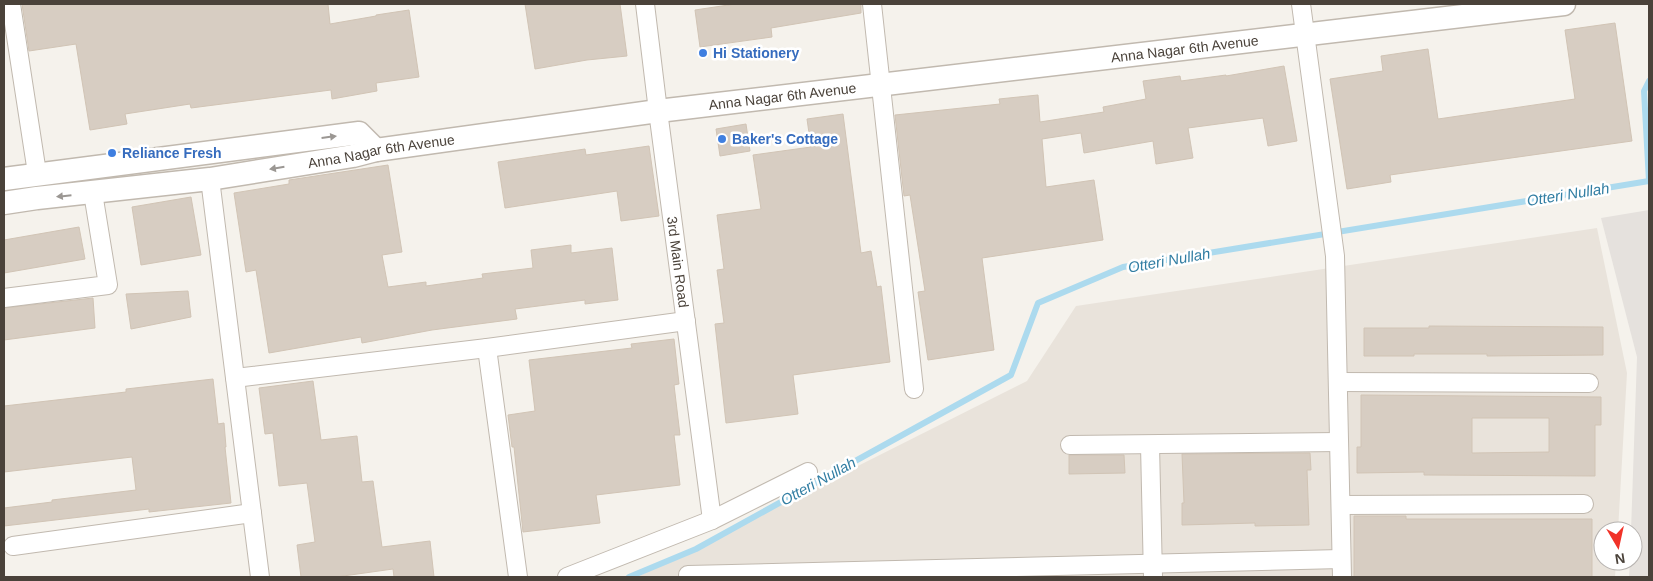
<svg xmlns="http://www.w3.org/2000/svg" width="1653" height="581" viewBox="0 0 1653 581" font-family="Arial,sans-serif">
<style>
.residential{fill:#e9e3db}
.industrial{fill:#e5e1dd}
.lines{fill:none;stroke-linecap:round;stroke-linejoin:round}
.stream{stroke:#acdaee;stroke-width:6}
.building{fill:#d7cdc2;stroke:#d1c4b5;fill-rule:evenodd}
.minor-casing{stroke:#c1b9af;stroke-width:20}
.tertiary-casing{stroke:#c1b9af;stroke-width:25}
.minor{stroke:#fff;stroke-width:18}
.tertiary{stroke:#fff;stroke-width:22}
.oneway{fill:#9b9793}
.shop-dot{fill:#3f7fe0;stroke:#fff;stroke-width:2}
.labels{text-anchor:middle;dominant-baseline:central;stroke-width:5;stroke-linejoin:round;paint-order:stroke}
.street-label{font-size:14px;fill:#4a423a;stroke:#fff}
.shop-label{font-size:14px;font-weight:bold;fill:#366cbe;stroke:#fff;text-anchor:start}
.water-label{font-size:15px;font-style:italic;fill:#327ea3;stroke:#fff}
</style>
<rect width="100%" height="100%" fill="#f5f2ec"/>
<path class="residential" d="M1597 228 1627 373 1618 531H1603V561H1616L1615 577H637L1027 381 1076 306Z"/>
<path class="industrial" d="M1649 210V577H1629L1630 561H1633V531H1631L1637 357 1601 218Z"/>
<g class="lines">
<path class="stream" d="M629 577 696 549 1011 375 1038 303 1123 267 1649 181 1644 91 1649 81"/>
</g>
<path class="building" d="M22 4H328L330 24 376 16V15L409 10 419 77 376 83 377 91 332 99 331 90 191 108 190 104 125 114 127 124 90 130 76 44 29 51Z
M525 4H620L627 56 587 60 535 69Z
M735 4H861V13L771 28 772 37 700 47 695 10Z
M1615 23 1632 141 1390 175 1391 182 1347 189 1330 79 1383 71 1381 56 1428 49 1438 119 1575 99 1565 30Z
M1284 66 1297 141 1268 146 1263 118 1188 128 1193 158 1156 164 1153 141 1084 153 1081 133 1042 139 1046 187 1094 180 1103 240 982 258 994 350 928 360 918 292 925 291 910 195 904 196 895 115 1000 104 999 99 1038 95 1040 122 1104 112 1103 107 1146 99 1143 81 1180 76 1181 81 1226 75V76Z
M843 114 861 253 871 251 877 287 881 286 890 362 793 375 798 414 726 423 715 324 724 323 717 270 724 269 717 215 761 209 753 155 811 147 807 119Z
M746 124 750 151 720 156 716 129Z
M649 146 659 216 621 221 617 191 505 208 498 162 585 149 586 155Z
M388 165 402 252 382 255 388 287 426 282V286L483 278 482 274 533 268 531 250 571 245V253L612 248 618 300 585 304V300L515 309 517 319 432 330 362 343 361 337 269 353 256 270 246 272 234 193 289 184V180Z
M191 197 201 255 141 265 132 207Z
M79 227 85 259 4 273V240Z
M188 291 191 317 131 329 126 294Z
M93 298 95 328 4 340V308Z
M1429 326 1603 327V355L1487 356V354H1414V356H1364V328H1429Z
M674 339 679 384 674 385 680 435H674L680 485 596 495 600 523 523 532 514 447H512L508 415 535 411 529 360 632 348 631 344Z
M213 379 218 424 224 423 226 447H225L231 503 149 512V509L4 526V508L52 502V500L136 490 132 457 4 472V406L126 392V389Z
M313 381 321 440 357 436 362 482 373 481 382 547 430 541 434 577H394L393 569 336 577H301L297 545 315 542 307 483 279 486 273 433 265 434 259 388Z
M1361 395 1601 397V425H1595V476L1424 475V472L1357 473V447H1361ZM1472 418H1549V452L1472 453Z
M1310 453 1311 470H1307L1309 525 1255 526V523L1182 525V503H1184L1182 454Z
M1069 455H1124L1125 473 1069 474Z
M1354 516H1406V519H1592V577H1354Z"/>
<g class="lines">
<defs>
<g id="minor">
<path d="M11 4 37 173"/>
<path id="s1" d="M645 4 658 111 712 520"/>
<path d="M872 4 914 389"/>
<path d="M1301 4 1335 256 1342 577"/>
<path d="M210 179 260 577"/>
<path d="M4 298 108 285 93 193"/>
<path d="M487 348 518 577"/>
<path d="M235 378 487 348 686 321"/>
<path d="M1338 382 1589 383"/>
<path d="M1070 445 1339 442"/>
<path d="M1150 445 1153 577"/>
<path d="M1341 505 1584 504"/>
<path d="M13 546 252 513"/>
<path d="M688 575 1341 559"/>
<path d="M567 577 712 520 808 472"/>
</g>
<g id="tertiary">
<path d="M4 179 359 133 376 150"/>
<path id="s2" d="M4 203 37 198 210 179 353 156 376 150 658 111 1564 4"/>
</g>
</defs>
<use href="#minor" class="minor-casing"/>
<use href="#tertiary" class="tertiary-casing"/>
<use href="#minor" class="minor"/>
<use href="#tertiary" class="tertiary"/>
</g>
<defs><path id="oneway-solid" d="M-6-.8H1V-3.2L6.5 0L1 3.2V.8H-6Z" transform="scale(1.25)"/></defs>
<g class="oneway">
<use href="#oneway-solid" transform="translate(329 137) rotate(-7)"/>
<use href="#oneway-solid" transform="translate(277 168) rotate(171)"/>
<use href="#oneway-solid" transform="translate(64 196) rotate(174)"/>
</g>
<g class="shop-dot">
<circle cx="703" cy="53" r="5"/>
<circle cx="722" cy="139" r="5"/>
<circle cx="112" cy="153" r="5"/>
</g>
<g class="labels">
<g class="street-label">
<text stroke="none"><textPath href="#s2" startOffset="1191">Anna Nagar 6th Avenue</textPath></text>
<text stroke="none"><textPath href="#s2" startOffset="786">Anna Nagar 6th Avenue</textPath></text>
<text stroke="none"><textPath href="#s2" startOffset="381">Anna Nagar 6th Avenue</textPath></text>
<text stroke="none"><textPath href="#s1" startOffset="260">3rd Main Road</textPath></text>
</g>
<g class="shop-label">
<text x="713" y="53">Hi Stationery</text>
<text x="732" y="139">Baker's Cottage</text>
<text x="122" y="153">Reliance Fresh</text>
</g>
<g class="water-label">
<text transform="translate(1568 194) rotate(-9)">Otteri Nullah</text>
<text transform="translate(1169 260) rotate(-10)">Otteri Nullah</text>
<text transform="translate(818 481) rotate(-29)">Otteri Nullah</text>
</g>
</g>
<rect width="1653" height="581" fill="none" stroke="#4a423a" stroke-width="10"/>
<g transform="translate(1618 546) rotate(171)"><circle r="24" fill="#ffffff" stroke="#b7b3b0"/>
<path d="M0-4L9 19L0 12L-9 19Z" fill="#f13228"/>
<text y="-8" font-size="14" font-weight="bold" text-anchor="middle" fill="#4a423a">N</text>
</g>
</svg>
